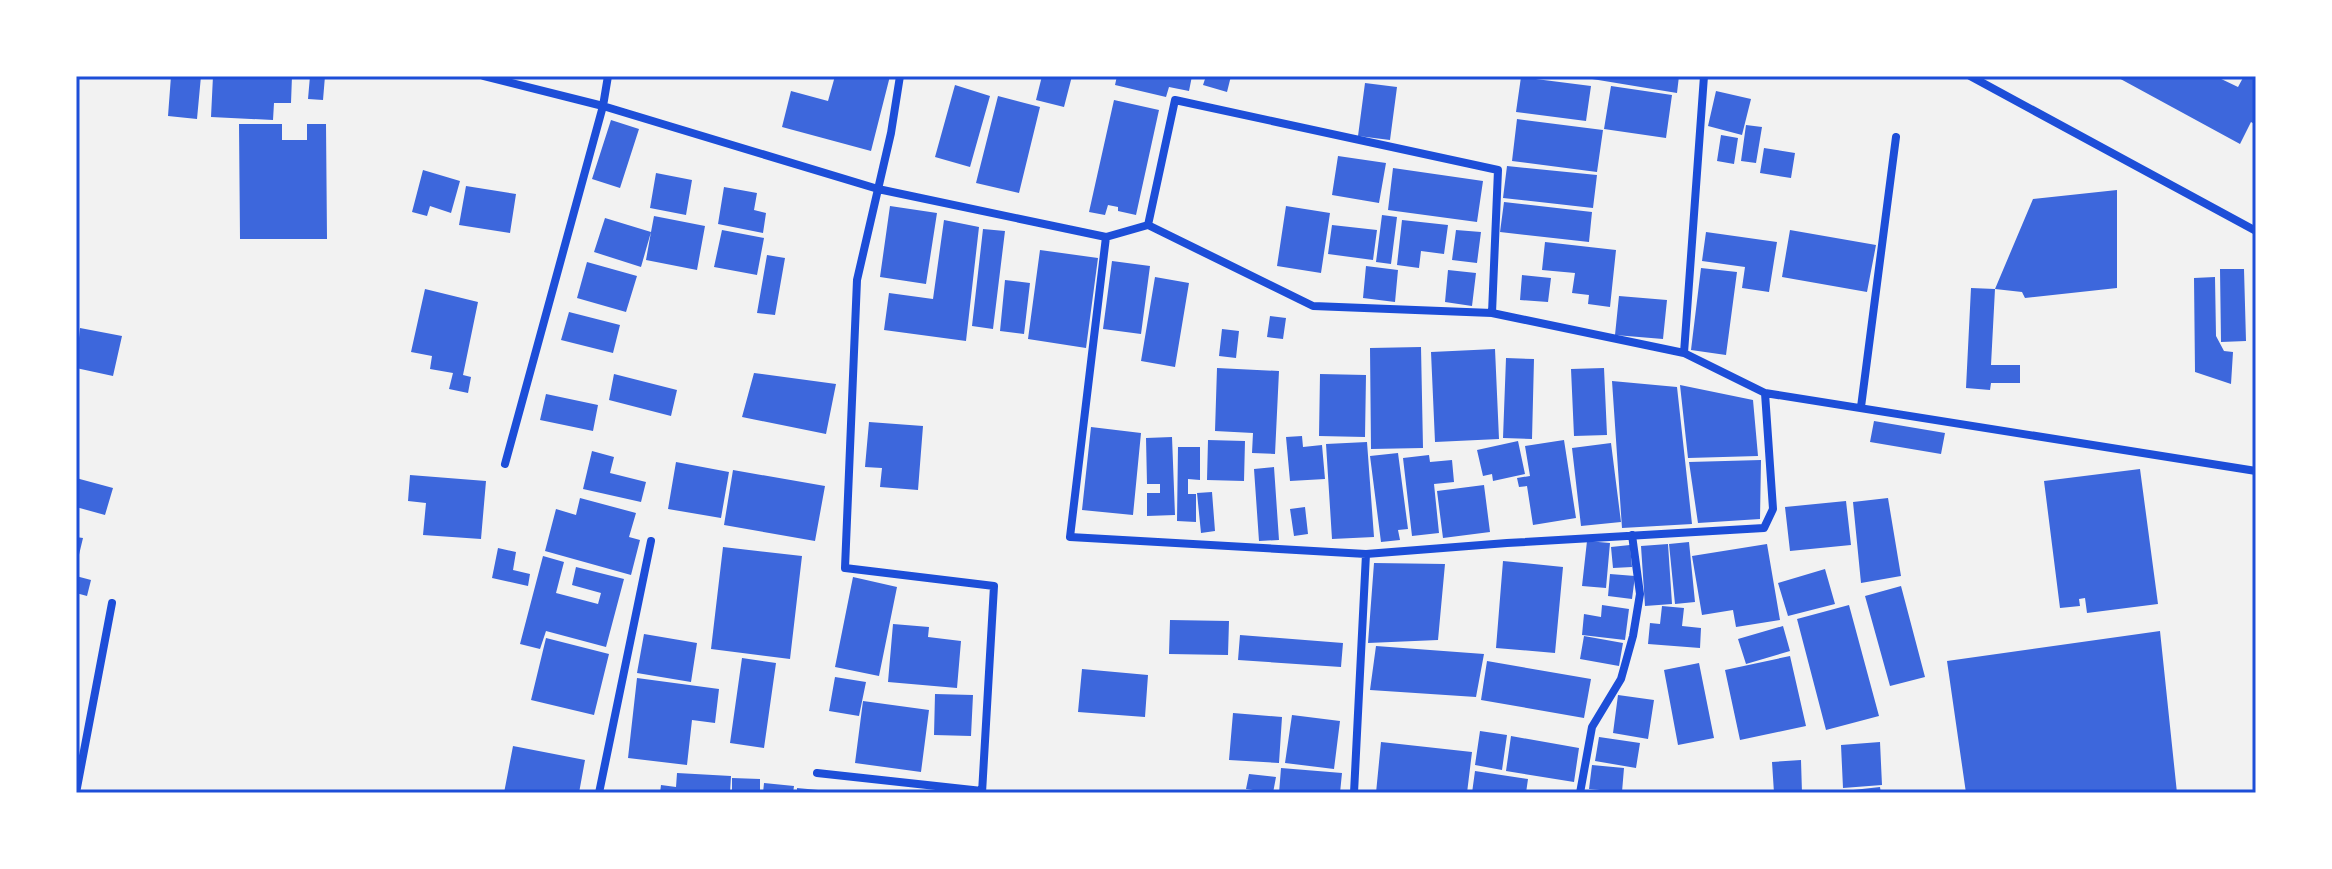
<svg xmlns="http://www.w3.org/2000/svg" width="2332" height="869" viewBox="0 0 2332 869" font-family="'PT Serif',serif">
<style>
.building{fill:#3d67dc}
.lines{fill:none;stroke-linecap:round;stroke-linejoin:round}
.minor{stroke:#1d4ed8;stroke-width:8}
.neatline{fill:none;stroke:#1d4ed8;stroke-width:3}
</style>
<rect width="100%" height="100%" fill="#f2f2f2"/>
<path class="building" d="M171 76H201L197 119 168 116Z
M213 76H292L291 103H274L273 120 211 117Z
M310 76H325L323 100 308 99Z
M835 76H890L871 151 782 127 791 91 828 101Z
M1042 76H1072L1064 107 1036 100Z
M1117 76H1192L1189 91 1169 87 1166 97 1115 85Z
M1206 76H1231L1227 92 1203 85Z
M1574 76H1679L1677 93Z
M2115 76H2215L2238 87 2244 76H2256V125L2251 122 2240 144Z
M1521 77 1591 86 1586 121 1516 112Z
M1365 83 1397 87 1390 140 1358 136Z
M955 85 990 96 970 167 935 157Z
M1611 86 1672 95 1666 138 1604 129Z
M1716 91 1751 99 1742 135 1708 126Z
M998 96 1040 107 1019 193 976 183Z
M1114 100 1159 110 1136 215 1118 211V207L1108 205 1105 215 1089 212Z
M1517 119 1603 130 1597 172 1512 161Z
M611 120 639 129 620 188 592 179Z
M239 124H282V140H307V124H326L327 239H240Z
M1746 125 1762 127 1756 163 1741 161Z
M1721 135 1738 138 1734 164 1717 161Z
M1764 148 1795 153 1791 178 1760 173Z
M1338 156 1386 163 1379 203 1332 195Z
M1507 166 1597 175 1593 208 1503 198Z
M1393 168 1483 181 1477 222 1388 210Z
M423 170 460 181 451 213 430 206 427 216 412 212Z
M656 173 692 180 686 215 650 208Z
M466 186 516 194 510 233 459 225Z
M724 187 757 193 754 210 766 213 763 233 718 224Z
M2117 190V288L2025 298 2022 292 1995 289 2033 199Z
M1504 202 1592 212 1589 242 1500 232Z
M890 206 937 213 926 284 880 277Z
M1286 206 1330 213 1321 273 1277 266Z
M1382 215 1397 217 1391 264 1376 262Z
M654 216 705 226 697 270 646 260 651 232 641 267 594 252 605 218 651 232Z
M944 220 979 227 966 341 884 330 889 293 933 299Z
M1402 220 1448 225 1444 254 1421 251 1419 268 1397 265Z
M1332 225 1377 230 1373 260 1328 254Z
M983 229 1005 231 993 329 972 326Z
M722 230 764 238 757 275 714 267Z
M1456 230 1481 232 1477 263 1452 260Z
M1790 230 1876 245 1867 292 1782 277Z
M1706 232 1777 242 1769 292 1742 288 1745 267 1702 261Z
M1545 242 1616 250 1610 307 1588 304 1589 295 1572 293 1575 273 1542 270Z
M1040 250 1098 258 1086 348 1028 339Z
M767 255 785 258 775 315 757 313Z
M1112 261 1150 266 1141 334 1103 329Z
M587 262 637 276 626 312 577 298Z
M1366 266 1398 270 1395 302 1363 298Z
M1701 268 1737 272 1726 355 1691 350Z
M2220 269H2244L2246 341 2221 342Z
M1448 270 1476 273 1472 306 1445 302Z
M1522 275 1551 278 1548 302 1520 300Z
M1155 277 1189 283 1175 367 1141 361Z
M2215 277 2216 336 2224 351 2233 352 2231 384 2195 372 2194 278Z
M1005 280 1030 283 1024 334 1000 331Z
M1971 288 1995 289 1991 365H2020V383H1991L1990 390 1966 388Z
M425 289 478 302 463 375 471 377 468 393 449 389 453 373 430 369 432 356 411 352Z
M1619 296 1667 300 1663 339 1615 335Z
M569 312 620 325 613 353 561 340Z
M1270 316 1286 318 1283 339 1267 337Z
M80 328 122 336 113 376 76 368Z
M1222 329 1239 331 1236 358 1219 356Z
M1421 347 1423 448 1371 449 1370 348Z
M1495 349 1499 439 1435 442 1431 352Z
M1506 358 1534 359 1532 439 1503 438Z
M1217 368 1279 371 1275 454 1252 453 1253 433 1215 431Z
M1604 368 1607 435 1574 436 1571 369Z
M754 373 836 384 826 434 742 417Z
M614 374 677 390 671 416 609 400Z
M1320 374 1366 375 1365 437 1319 436Z
M1612 381 1677 387 1692 524 1622 528Z
M1680 385 1753 400 1758 456 1688 458Z
M546 394 598 405 593 431 540 420Z
M1874 421 1945 433 1941 454 1870 442Z
M869 422 923 426 918 490 880 487 882 468 865 467Z
M1091 427 1141 433 1133 515 1082 510Z
M1302 436 1303 447 1322 445 1325 479 1290 481 1286 437Z
M1172 437 1175 515 1147 516V493H1160V484H1147L1146 438Z
M1208 440 1245 441 1244 481 1207 480Z
M1564 440 1576 518 1533 525 1527 486 1519 487 1517 478 1530 476 1525 446Z
M1518 441 1525 474 1493 481 1492 474 1483 476 1477 450Z
M1367 442 1374 537 1332 539 1326 444Z
M1611 443 1621 522 1581 526 1572 448Z
M1178 447H1200V480L1188 479V494H1196V522L1177 521Z
M592 451 614 457 610 473 646 482 641 502 583 489Z
M1398 453 1408 529 1398 530 1400 540 1381 542 1370 456Z
M1429 455 1430 462 1452 460 1454 482 1434 484 1439 533 1412 536 1403 458Z
M1761 460 1760 519 1698 523 1689 462Z
M676 462 729 472 721 518 668 509Z
M1274 467 1279 540 1259 541 1254 469Z
M2140 469 2158 604 2087 613 2085 598 2079 599 2080 606 2060 608 2044 481Z
M733 470 825 486 815 541 724 525Z
M410 475 486 481 481 539 423 535 426 503 408 501Z
M76 478 113 488 105 515 76 507Z
M1484 485 1490 532 1443 538 1437 491Z
M1212 492 1215 531 1201 533 1197 493Z
M580 498 636 513 629 537 640 540 631 575 545 551 556 509 576 515Z
M1888 498 1901 576 1861 583 1853 502Z
M1846 501 1851 545 1790 551 1785 507Z
M1305 507 1308 534 1294 536 1290 509Z
M76 537 83 538 77 563H76Z
M1587 541 1610 543 1606 588 1582 586Z
M1689 542 1695 602 1675 604 1669 544Z
M1668 544 1672 604 1645 606 1641 546Z
M1767 544 1780 620 1736 627 1733 610 1702 615 1692 556Z
M1630 545 1632 567 1613 568 1611 547Z
M723 547 802 556 790 659 711 649Z
M498 548 516 552 513 570 530 574 528 586 492 578Z
M543 556 564 562 556 593 598 604 601 593 572 585 576 567 624 579 606 647 546 631 540 649 520 644Z
M1503 561 1563 567 1555 653 1496 648Z
M1374 563 1445 564 1438 640 1368 643Z
M1825 569 1835 604 1788 616 1778 583Z
M1610 574 1635 576 1632 599 1608 596Z
M76 576 91 580 87 596 76 593Z
M853 577 897 587 879 676 835 667Z
M1901 586 1925 677 1890 686 1865 596Z
M1602 605 1629 609 1625 640 1582 635 1584 614 1601 617Z
M1849 605 1879 716 1826 730 1797 619Z
M1662 606 1684 608 1682 626 1701 628 1700 648 1648 644 1650 623 1660 624Z
M1170 620 1229 621 1228 655 1169 654Z
M893 624 929 627 928 637 961 641 957 688 888 682Z
M1783 626 1790 651 1746 664 1738 639Z
M2160 631 2177 793H1966L1947 661Z
M644 634 697 643 691 682 637 673Z
M1240 635 1343 643 1341 667 1238 660Z
M1584 636 1623 643 1619 666 1580 659Z
M546 638 609 654 594 715 531 700Z
M1376 646 1484 654 1476 697 1370 690Z
M1790 656 1806 726 1740 740 1725 670Z
M742 658 776 663 764 748 730 743Z
M1487 661 1591 679 1584 718 1481 700Z
M1699 663 1714 738 1678 745 1664 670Z
M1082 669 1148 675 1145 717 1078 712Z
M835 677 866 682 859 716 829 711Z
M637 678 719 689 715 723 692 720 687 765 628 758Z
M935 694 973 695 971 736 934 735Z
M1618 695 1654 700 1648 739 1613 733Z
M863 701 929 710 921 772 855 763Z
M1233 713 1282 717 1279 763 1229 760Z
M1292 715 1340 721 1334 769 1285 763Z
M1480 731 1507 735 1502 770 1475 765Z
M1511 736 1579 748 1574 782 1506 771Z
M1599 737 1640 743 1636 768 1595 761Z
M1381 742 1472 752 1467 793H1376Z
M1880 742 1882 785 1843 788 1841 745Z
M513 746 585 760 579 793H504Z
M1801 760 1802 793H1774L1772 762Z
M1592 765 1624 768 1622 792 1589 789Z
M1281 768 1342 773 1340 793H1279Z
M1475 771 1528 779 1526 793H1472Z
M677 773 731 776 730 793H660L661 785 676 787Z
M1249 774 1276 777 1273 793 1246 789Z
M732 778 760 779V793H732Z
M764 783 794 786 793 793H763Z
M1880 787 1881 793H1844V791Z
M797 788 829 791V793H797Z"/>
<g class="lines">
<path class="minor" d="M484 76 603 106 878 189 1106 237 1148 225 1313 306 1492 313 1684 353 1765 393 2256 471
M900 76 891 133 857 280 845 568 994 586 982 793
M1970 76 2256 231
M1148 225 1175 100 1498 170 1492 313
M1106 237 1070 537 1366 554 1507 543 1764 528 1773 509 1765 393
M1684 353 1704 76
M1861 407 1896 137
M505 464 603 106 608 76
M817 773 982 791
M76 793 112 603
M599 793 651 541
M1354 793 1366 554
M1580 793 1592 727 1621 679 1633 636 1640 594 1632 535"/>
</g>
<rect width="2332" height="869" fill="none" stroke="#ffffff" stroke-width="156"/>
<rect x="78" y="78" width="2176" height="713" class="neatline"/>
</svg>
